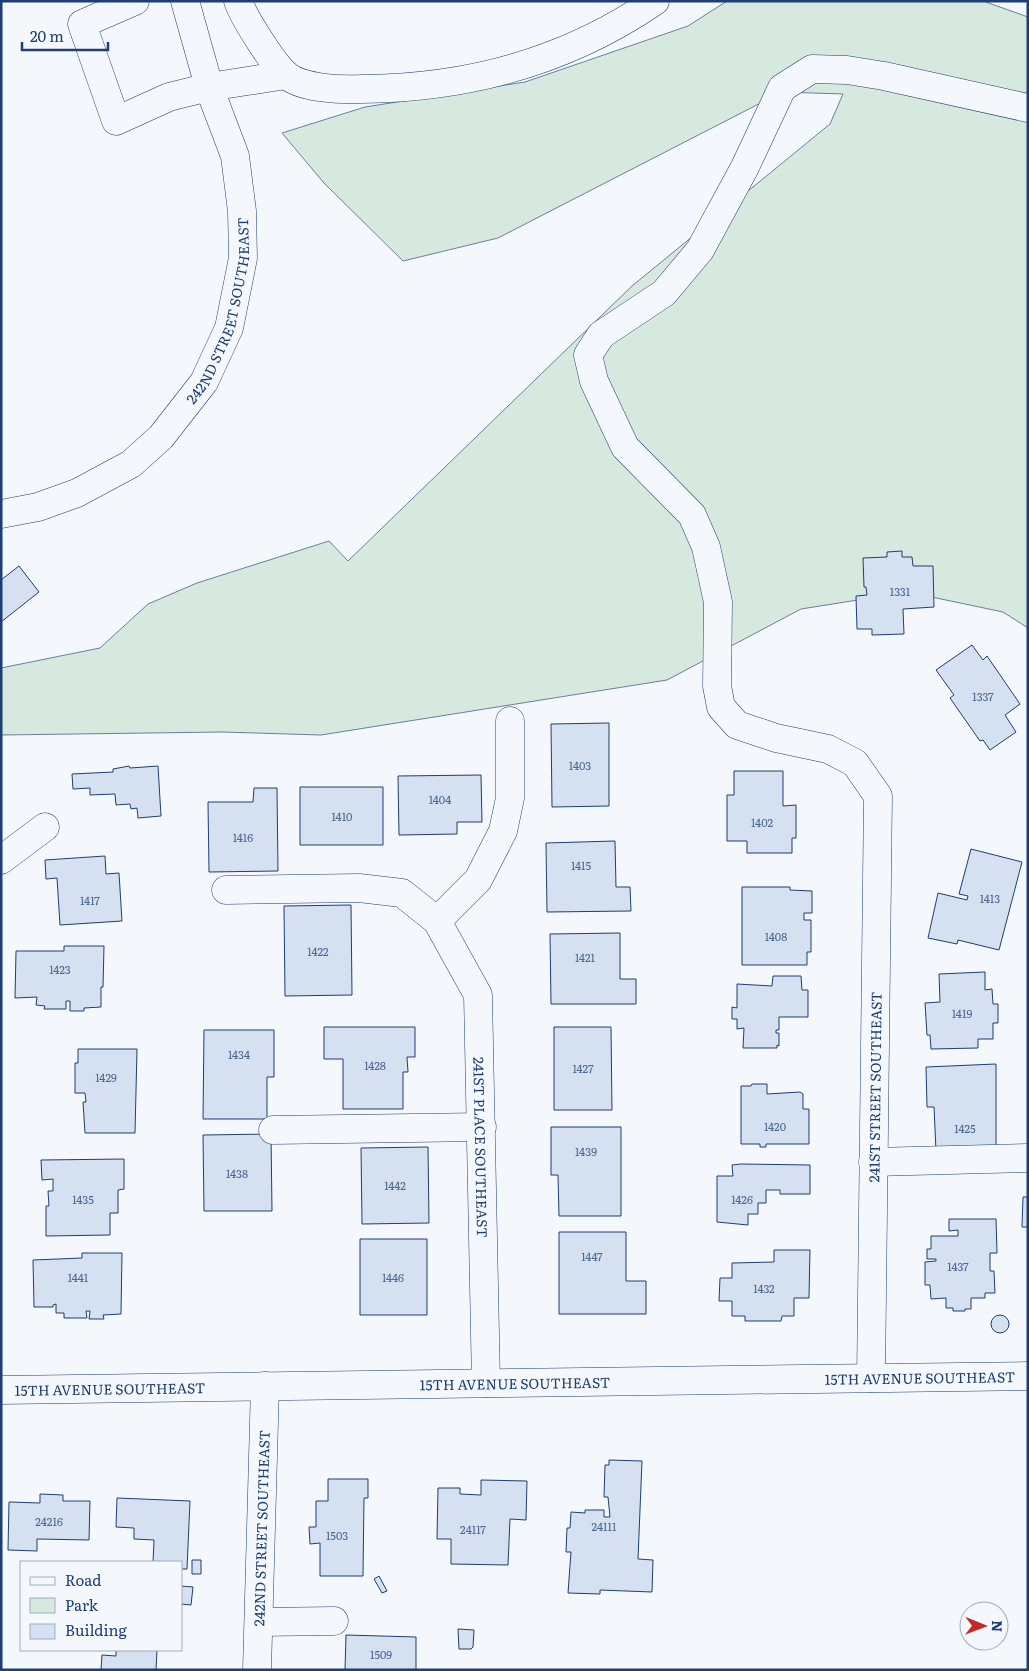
<svg xmlns="http://www.w3.org/2000/svg" width="1029" height="1671" viewBox="0 0 1029 1671" font-family="Literata,serif">
<style>
.green{fill:#d7e8df;stroke:#687fa3}
.building{fill:#d5e0f0;stroke:#1d3f73}
.lines{fill:none;stroke-linecap:round;stroke-linejoin:round}
.minor-casing{stroke:#1d3f73;stroke-width:29}
.minor{stroke:#f4f7fb;stroke-width:28}
.labels{text-anchor:middle;dominant-baseline:central;stroke-width:4;stroke-linejoin:round;paint-order:stroke}
.number-label{font-size:11px;fill:#4b6792}
.street-label{font-size:14px;fill:#1d3f73;stroke:#f4f7fb}
</style>
<rect width="100%" height="100%" fill="#f4f7fb"/>
<path class="green" d="M727 1H983L1028 17V628L1003 612 908 592 801 609 667 680 321 735 222 732 1 735V668L100 648 148 604 197 583 329 541 348 561 632 286 830 124 843 94 782 92 498 238 403 261 324 183 282 133 365 107 525 82 688 26Z"/>
<path class="building" d="M902 551V557H912L913 566H933L934 607 903 609 904 634 872 635V629H857L856 596 867 595 866 587H864L863 558 887 557V552Z
M19 566 39 592 1 622V580Z
M972 645 983 660 987 656 1020 704 1005 715 1016 732 990 750 983 740 980 741 950 698 954 695 936 670Z
M609 723V806L552 807 551 724Z
M129 766 130 768 158 766 161 816 138 818 137 808 131 809 130 804 116 805 115 794 90 795V788L73 789 72 774 113 772V769Z
M734 771H783V806L796 805V838H792V853H747V841H727V795H734Z
M481 775 482 822H457V834L399 835 398 776Z
M300 787H383V845H300Z
M254 788H277L278 871 209 872 208 802H253Z
M615 841 616 887H630L631 911 547 912 546 843Z
M971 849 1022 862 999 950 958 940 957 944 928 938 938 893 967 900 968 896 959 894Z
M105 856 106 874 119 873 122 921 60 925 57 878 46 879 45 860Z
M742 887H790V890L812 891V913H804V920H811V952H807V965H742Z
M351 905 352 995 285 996 284 906Z
M620 933V979H636V1004H551L550 934Z
M64 946H104L103 987H101V1007L84 1008V1011H70V1001H66V1009H44L45 1006 36 1005 37 997 15 998 16 951H64Z
M985 972V990L992 989 993 1004H998V1023H993V1039H978V1048L931 1049 930 1035H927L925 1003 940 1002 939 974Z
M773 976H801L802 990H808V1017H779V1030H776V1033H779V1046L777 1045V1048H743L744 1028 737 1029V1019H732V1007L737 1008V984L772 986Z
M324 1027H415V1057H407L408 1072H403V1109H343V1059H324Z
M554 1027H611L612 1110H554Z
M204 1030H274V1077H267V1119H203Z
M78 1049H137L135 1133H85L83 1102H86L85 1093H75V1063H78Z
M996 1064V1149L936 1151 934 1107H927L926 1067Z
M752 1084H767V1094L800 1092 803 1094V1109H809V1144H766V1147H760V1144H741V1086H751Z
M551 1127H621V1216H559L558 1175H551Z
M271 1134 272 1211H204L203 1135Z
M428 1147 429 1223 362 1224 361 1148Z
M124 1159V1189L118 1190V1213H110V1235L46 1236V1206H49L48 1191H53V1179L42 1180 41 1160Z
M741 1164 810 1165V1194H780V1190H766V1203H758V1214H748V1225L717 1222V1176H733L732 1165Z
M1023 1197H1028V1227H1022Z
M949 1219H996L997 1253H990V1271H994L995 1293H985V1298H971V1309H965V1311H953V1308H946V1298L931 1299 930 1285H925V1262L936 1261V1259H927V1249H931V1236H958V1230L949 1231Z
M559 1232H626V1281H646V1314H559Z
M360 1239H427V1315H360Z
M774 1250H810L809 1298H794V1316H782L781 1321H745V1316H732V1301H719L720 1278H732V1263L774 1262Z
M82 1253H122L121 1314 103 1315 104 1319H89L90 1311H86L87 1318H64V1313H56V1304L53 1305V1307H34L33 1260 82 1258Z
M991 1324a9 9 0 1 1 18 0a9 9 0 1 1-18 0Z
M609 1460 642 1461 638 1559 653 1560 652 1592 600 1590V1594L568 1593 571 1552H566L567 1528H570L571 1512 585 1513V1510H604V1517H610L608 1497H604L605 1465H609Z
M328 1479H368V1498H364L363 1576H320V1543L310 1544 309 1527H316V1501H328Z
M481 1480 527 1481 526 1520 510 1519 508 1565 451 1564V1539H437L438 1488H460V1494L481 1495Z
M40 1494 63 1495V1501H90L89 1540 37 1539V1551L8 1550 9 1502 40 1503Z
M117 1498 190 1501 187 1569H181V1562H153L154 1540 134 1539V1528L116 1527Z
M192 1560H201V1574H192Z
M379 1576 387 1591 382 1593 374 1579Z
M181 1586 193 1587 191 1605 181 1604Z
M458 1629 474 1630 473 1647 471 1649H459Z
M346 1635 416 1637V1670H345Z
M116 1650H157L156 1670H101L102 1655 116 1656Z"/>
<g class="lines">
<defs>
<g id="minor">
<path d="M135 1 82 24 116 121 169 97 209 87 286 75"/>
<path d="M238 1C244 18 272 62 285 74 301 89 342 90 362 89 469 88 566 62 655 1"/>
<path id="s1" d="M1 514 38 507 77 493 131 464 161 437 204 382 229 328 243 258 242 211 235 156 210 90 185 1"/>
<path d="M1 860 45 827"/>
<path id="s2" d="M226 890 359 888 402 893 437 921 478 995 486 1383"/>
<path d="M437 921 478 880 503 831 510 798V721"/>
<path d="M273 1130 482 1127"/>
<path d="M873 1162 1028 1158"/>
<path id="s3" d="M871 1378 878 796 855 763 828 749 776 738 737 725 721 707 717 686 718 602 706 547 692 515 625 447 594 381 588 355 601 335 664 293 700 250 745 167 782 88 812 69 847 70 884 76 1028 108"/>
<path id="s4" d="M1 1390 1028 1376"/>
<path d="M259 1622 334 1621"/>
<path id="s5" d="M257 1670 265 1386"/>
</g>
</defs>
<use href="#minor" class="minor-casing"/>
<use href="#minor" class="minor"/>
</g>
<g class="labels">
<g class="number-label">
<text x="900" y="591">1331</text>
<text x="983" y="696">1337</text>
<text x="580" y="765">1403</text>
<text x="440" y="799">1404</text>
<text x="342" y="816">1410</text>
<text x="762" y="822">1402</text>
<text x="243" y="837">1416</text>
<text x="581" y="865">1415</text>
<text x="990" y="898">1413</text>
<text x="90" y="900">1417</text>
<text x="776" y="936">1408</text>
<text x="318" y="951">1422</text>
<text x="585" y="957">1421</text>
<text x="60" y="969">1423</text>
<text x="962" y="1013">1419</text>
<text x="239" y="1054">1434</text>
<text x="375" y="1065">1428</text>
<text x="583" y="1068">1427</text>
<text x="106" y="1077">1429</text>
<text x="775" y="1126">1420</text>
<text x="965" y="1128">1425</text>
<text x="586" y="1151">1439</text>
<text x="237" y="1173">1438</text>
<text x="395" y="1185">1442</text>
<text x="83" y="1199">1435</text>
<text x="742" y="1199">1426</text>
<text x="592" y="1256">1447</text>
<text x="958" y="1266">1437</text>
<text x="78" y="1277">1441</text>
<text x="393" y="1277">1446</text>
<text x="764" y="1288">1432</text>
<text x="49" y="1521">24216</text>
<text x="604" y="1526">24111</text>
<text x="473" y="1529">24117</text>
<text x="337" y="1535">1503</text>
<text x="381" y="1654">1509</text>
</g>
<g class="street-label">
<text stroke="none"><textPath href="#s1" startOffset="324">242ND STREET SOUTHEAST</textPath></text>
<text stroke="none"><textPath href="#s3" startOffset="291">241ST STREET SOUTHEAST</textPath></text>
<text stroke="none"><textPath href="#s2" startOffset="458">241ST PLACE SOUTHEAST</textPath></text>
<text stroke="none"><textPath href="#s4" startOffset="919">15TH AVENUE SOUTHEAST</textPath></text>
<text stroke="none"><textPath href="#s4" startOffset="514">15TH AVENUE SOUTHEAST</textPath></text>
<text stroke="none"><textPath href="#s4" startOffset="109">15TH AVENUE SOUTHEAST</textPath></text>
<text stroke="none"><textPath href="#s5" startOffset="142">242ND STREET SOUTHEAST</textPath></text>
</g>
</g>
<rect width="1029" height="1671" fill="none" stroke="#1d3f73" stroke-width="5"/>
<rect x="20" y="1561" width="162" height="90" fill="#f4f7fb" stroke="#9eadc5"/>
<rect x="30" y="1577" width="25" height="8" fill="#f4f7fb" stroke="#9eadc5"/>
<text x="65" y="1586" font-size="15" fill="#1d3f73">Road</text>
<rect x="30" y="1598" width="25" height="15" fill="#d7e8df" stroke="#9eadc5"/>
<text x="65" y="1611" font-size="15" fill="#1d3f73">Park</text>
<rect x="30" y="1624" width="25" height="15" fill="#d5e0f0" stroke="#9eadc5"/>
<text x="65" y="1636" font-size="15" fill="#1d3f73">Building</text>
<g transform="translate(984 1626) rotate(91)"><circle r="24" fill="#f4f7fb" stroke="#9eadc5"/>
<path d="M0-4L9 19L0 12L-9 19Z" fill="#c62828"/>
<text y="-8" font-size="14" font-weight="bold" text-anchor="middle" fill="#1d3f73">N</text>
</g>
<path d="M22 42v8h86v-8" fill="none" stroke="#1d3f73" stroke-width="2.5"/>
<text x="30" y="42" font-size="15" fill="#1d3f73" stroke="#f4f7fb" stroke-width="4" paint-order="stroke">20 m</text>
</svg>
